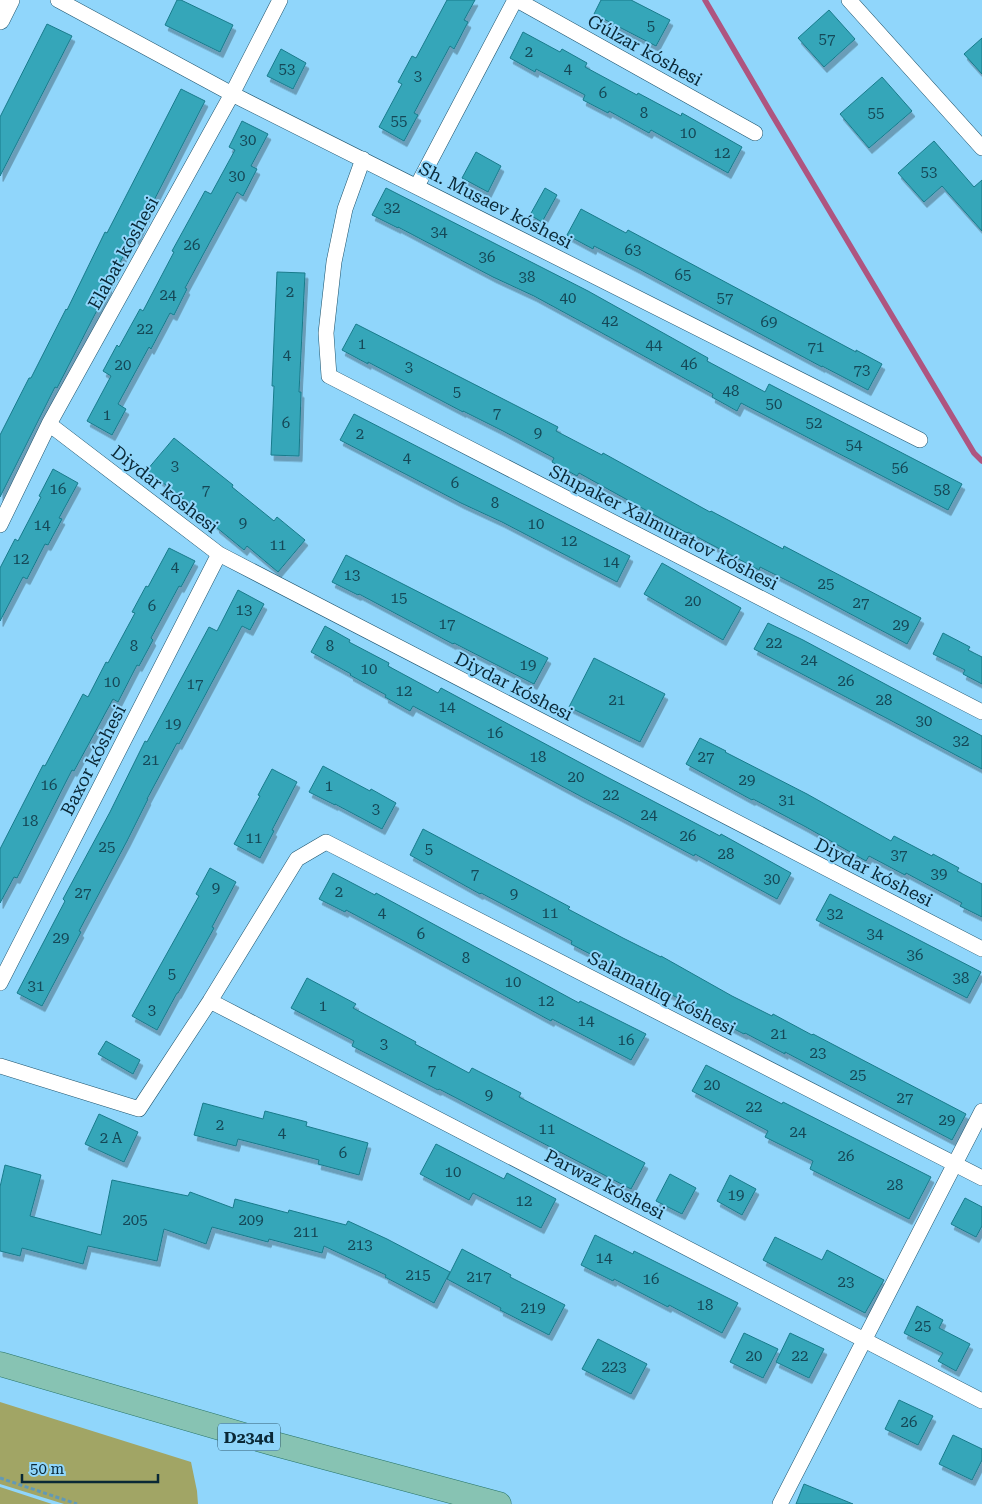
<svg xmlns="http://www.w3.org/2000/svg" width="982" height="1504" viewBox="0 0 982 1504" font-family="'Roboto Serif',serif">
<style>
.green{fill:#a1a565}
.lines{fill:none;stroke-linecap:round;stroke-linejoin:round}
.stream{stroke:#ae5580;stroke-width:5.5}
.building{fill:#36a6b9;stroke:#197b8b;filter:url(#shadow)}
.minor-casing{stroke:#1e546d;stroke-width:16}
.tertiary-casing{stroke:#1e546d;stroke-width:20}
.primary-casing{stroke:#277366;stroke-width:25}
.path{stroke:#6199b6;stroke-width:3;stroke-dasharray:4 2.5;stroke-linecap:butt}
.minor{stroke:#fff;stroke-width:15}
.tertiary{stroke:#fff;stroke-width:19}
.primary{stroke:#87c3b3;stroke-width:24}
.labels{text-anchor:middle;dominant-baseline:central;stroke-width:4;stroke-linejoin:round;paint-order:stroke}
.number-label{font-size:15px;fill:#154857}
.shield{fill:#90d6fb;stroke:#325c71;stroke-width:1}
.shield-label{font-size:16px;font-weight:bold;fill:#0a2836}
.street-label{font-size:18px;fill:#0a2836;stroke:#90d6fb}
</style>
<defs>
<filter id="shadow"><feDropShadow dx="3" dy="5.5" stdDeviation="0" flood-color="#0004"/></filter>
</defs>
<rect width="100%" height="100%" fill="#90d6fb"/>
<path class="green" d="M0 1402 191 1462 197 1491 198 1504H64L0 1484Z
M0 1487 52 1504H0Z"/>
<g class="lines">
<path class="stream" d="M705 0 771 113 974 453 982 461"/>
</g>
<path class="building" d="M177 0H181L233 25 220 52 165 25Z
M447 0H475L464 20 468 22 454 49 450 46 414 113 418 115 404 141 379 127 402 84 398 82 412 56 416 58Z
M601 0H631L670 20 656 46 594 14Z
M829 10 855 39 824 67 798 38Z
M47 24 72 36 0 176V117Z
M523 32 560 52 562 49 587 63 585 67 637 95 638 93 681 116 682 113 742 147 728 173 651 130 649 133 609 111 608 113 583 100 585 95 536 69 535 72 510 58Z
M982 38V74L964 54Z
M281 49 306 63 293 89 267 76Z
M882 77 912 111 869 148 840 114Z
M181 89 205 101 148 212 136 239 133 237 108 286 109 287 57 388 55 387 0 497V435L29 378H31L66 309 67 310 105 232 107 233Z
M242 121 268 134 251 166 257 169 243 196 237 192 185 288 187 289 174 315 170 313 151 349 149 347 118 404 126 409 112 435 87 421 111 376 103 371 117 345 119 347 140 309 143 311 174 252 172 251 205 191 211 194 235 150 229 147Z
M934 141 974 187 982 180V231L942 186 924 202 898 173Z
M476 152 501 166 488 192 462 178Z
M386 188 588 291 708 358 707 361 765 392 769 384 962 484 948 510 741 403 737 411 712 397 713 394 591 327 534 296 493 277 398 227V228L372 215Z
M545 188 557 195 542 222 530 215Z
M581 209 626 233 628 230 856 352V350L882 364 868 390 822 366V367L639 269 594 246 593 249 567 235Z
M277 272 305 273 299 392H301L299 456 271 455 274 386H272Z
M356 324 558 427 556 431 602 455 603 453 710 512 711 511 783 549 784 546 921 618 907 644 796 585 760 567 759 570 688 532 687 533 579 473 577 476 552 462 554 458 503 431 463 411V412L368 362V364L342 350Z
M354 414 630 556 617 582 502 522 461 503 340 440Z
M174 438 233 485 232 487 274 521 277 517 305 540 278 572 247 546 244 550 216 527 217 526 147 470Z
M53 469 78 483 59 518 62 519 48 545 45 544 27 579 23 577 0 621V568L15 539 18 541 41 497 39 496Z
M169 548 195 561 181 587 179 586 151 638 153 640 139 666 137 665 118 702 113 699 74 771 72 770 17 878 14 877 0 903V849L43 765 45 766 83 694 88 697 106 662 108 663 135 613 132 612 146 586 148 587Z
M346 555 548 658 534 684 454 643 453 644 359 594 358 595 332 582Z
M662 563 741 608 723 640 644 594Z
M238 590 264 604 250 630 242 626 179 744 177 743 147 799H148L127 841 79 931 81 932 42 1006 17 993 65 901 63 899 110 812 145 741 147 742 209 627 217 631Z
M768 623 803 640 982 736V769L890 720 754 649Z
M325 626 350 640 349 642 389 663 388 666 438 693 441 688 605 776 720 836 721 834 791 873 777 899 695 854 694 856 617 815 582 797 413 706 410 711 385 697 386 695 350 675 351 674 311 652Z
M943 633 970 647 968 650 982 657V684L963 674 965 670 933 654Z
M594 658 665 694 640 742 569 707Z
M700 738 726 751 725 752 807 794 891 841 894 836 932 856 933 854 959 868 957 871 982 884V917L960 906 962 903 906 873 905 875 869 856 866 861 806 827 753 799 752 800 686 764Z
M323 766 370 791 371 789 396 803 382 829 335 804V805L309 792Z
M272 769 297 782 272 830 274 831 260 858 234 844 260 796 258 795Z
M423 829 570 907 568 909 623 938 661 957V956L732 996 772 1016 773 1014 812 1035 813 1034 966 1114 952 1140 785 1052V1054L745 1033 744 1034 711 1017 710 1018 685 1004 686 1002 596 957 571 944 572 941 481 893 480 894 410 855Z
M210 868 236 882 212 927 214 928 178 993H177L157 1030 132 1016 199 896 196 894Z
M333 873 375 895 376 893 579 1003 580 1001 646 1034 631 1060 552 1019 551 1021 402 940 346 910 345 912 319 899Z
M830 894 981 972 967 998 816 920Z
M307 978 356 1004 353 1008 416 1042 415 1044 469 1073 472 1068 521 1093 519 1097 645 1163 631 1189 439 1089 438 1090 352 1046 354 1041 291 1008Z
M106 1041 140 1060 133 1074 98 1054Z
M706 1065 782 1104 783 1102 931 1177 909 1219 810 1169 813 1161 765 1137 768 1131 692 1091Z
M203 1103 263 1119 265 1111 307 1122 306 1126 368 1143 359 1175 318 1164 319 1160 238 1139 236 1146 194 1135Z
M99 1114 138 1132 124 1162 85 1144Z
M436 1144 504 1179 507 1173 556 1199 541 1228 473 1193 469 1200 420 1174Z
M5 1165 41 1175 30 1216 101 1235 112 1180 188 1196 190 1192 233 1208 235 1199 288 1213 289 1210 346 1225 348 1221 387 1239 450 1272 434 1303 385 1277 386 1275 324 1246 322 1253 269 1239 268 1242 212 1227 206 1244 164 1229 157 1261 88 1246 83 1264 22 1248 20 1256 0 1251V1187Z
M670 1174 696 1188 682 1214 656 1201Z
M730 1175 756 1189 742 1215 717 1201Z
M965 1198 982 1207V1226L976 1237 951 1224Z
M595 1235 633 1254 634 1251 738 1303 722 1333 669 1305 668 1307 614 1279 613 1281 581 1265Z
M775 1237 822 1260 827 1250 884 1280 865 1313 763 1260Z
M462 1249 511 1275 510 1277 565 1305 549 1335 500 1310 501 1308 447 1279Z
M917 1306 943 1320 939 1328 970 1344 956 1371 938 1361 943 1353 904 1333Z
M744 1333 778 1349 763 1378 730 1362Z
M790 1333 824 1349 809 1378 776 1362Z
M598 1339 647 1364 631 1394 582 1369Z
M899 1400 933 1416 918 1445 885 1429Z
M953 1435 982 1449V1460L972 1480 939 1464Z
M804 1484 853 1504H796Z"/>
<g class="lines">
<defs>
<path id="minor" d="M58 0 232 94 920 440
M517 0 755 133
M849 0 982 148
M363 159 345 209 334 262 326 333 329 376 982 712
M417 186 515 0
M49 424 219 554 982 949
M0 525 49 424 232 94 280 0
M0 983 219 554
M210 1001 982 1401
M0 1066 139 1109 210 1001 297 859 326 842 982 1178
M780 1504 982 1111"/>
<path id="tertiary" d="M0 20 10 0"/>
<path id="primary" d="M0 1364 275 1444 499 1504"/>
</defs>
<use href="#minor" class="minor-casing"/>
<use href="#tertiary" class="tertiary-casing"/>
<use href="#primary" class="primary-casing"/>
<path class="path" d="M0 1478 77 1504"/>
<use href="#minor" class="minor"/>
<use href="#tertiary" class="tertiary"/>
<use href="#primary" class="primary"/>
</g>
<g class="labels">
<g class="number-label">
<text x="651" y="26">5</text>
<text x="827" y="39">57</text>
<text x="529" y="52">2</text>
<text x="287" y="69">53</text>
<text x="568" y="69">4</text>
<text x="418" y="76">3</text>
<text x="603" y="93">6</text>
<text x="644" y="113">8</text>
<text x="876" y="113">55</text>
<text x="399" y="121">55</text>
<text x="688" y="133">10</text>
<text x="248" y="140">30</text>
<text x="722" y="153">12</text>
<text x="929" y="172">53</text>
<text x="237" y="176">30</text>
<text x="392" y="208">32</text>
<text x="439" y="232">34</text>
<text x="192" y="245">26</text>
<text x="633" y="250">63</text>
<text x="487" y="257">36</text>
<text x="683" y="275">65</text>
<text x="527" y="277">38</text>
<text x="290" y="292">2</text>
<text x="168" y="295">24</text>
<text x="568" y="298">40</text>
<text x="725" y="298">57</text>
<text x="610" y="321">42</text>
<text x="769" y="322">69</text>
<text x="145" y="329">22</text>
<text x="362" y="344">1</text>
<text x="654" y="345">44</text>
<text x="816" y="347">71</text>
<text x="287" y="355">4</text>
<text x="689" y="364">46</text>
<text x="123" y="365">20</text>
<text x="409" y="367">3</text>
<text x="862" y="370">73</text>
<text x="731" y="391">48</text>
<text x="457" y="392">5</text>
<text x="774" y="404">50</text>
<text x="497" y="413">7</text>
<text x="107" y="415">1</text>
<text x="286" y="423">6</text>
<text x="814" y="423">52</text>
<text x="538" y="433">9</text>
<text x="360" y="434">2</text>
<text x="854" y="445">54</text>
<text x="407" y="458">4</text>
<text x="175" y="466">3</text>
<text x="900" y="468">56</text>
<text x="455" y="483">6</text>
<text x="58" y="489">16</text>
<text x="206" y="490">7</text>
<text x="942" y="490">58</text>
<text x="495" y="503">8</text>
<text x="243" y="523">9</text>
<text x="536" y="524">10</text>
<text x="42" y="525">14</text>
<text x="569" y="541">12</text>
<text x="278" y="545">11</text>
<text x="21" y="559">12</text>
<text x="611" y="562">14</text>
<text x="175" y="567">4</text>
<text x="352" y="575">13</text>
<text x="826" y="584">25</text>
<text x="399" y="598">15</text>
<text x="693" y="601">20</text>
<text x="861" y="603">27</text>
<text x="152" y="606">6</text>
<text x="244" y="610">13</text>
<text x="447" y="624">17</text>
<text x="901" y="625">29</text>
<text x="774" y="643">22</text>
<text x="134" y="646">8</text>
<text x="330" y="646">8</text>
<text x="809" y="660">24</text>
<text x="528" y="665">19</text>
<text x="369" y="669">10</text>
<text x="846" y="681">26</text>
<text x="112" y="682">10</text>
<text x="195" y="684">17</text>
<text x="404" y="691">12</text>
<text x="617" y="700">21</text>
<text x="884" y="700">28</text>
<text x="447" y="707">14</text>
<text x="924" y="721">30</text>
<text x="173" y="724">19</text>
<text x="495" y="733">16</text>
<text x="961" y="741">32</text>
<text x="538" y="757">18</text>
<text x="706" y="757">27</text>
<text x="151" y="760">21</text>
<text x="576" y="777">20</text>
<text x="747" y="780">29</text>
<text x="49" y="785">16</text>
<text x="329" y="786">1</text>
<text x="611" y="795">22</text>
<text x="787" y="800">31</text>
<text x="376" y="809">3</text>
<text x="649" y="815">24</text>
<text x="30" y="821">18</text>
<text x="688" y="836">26</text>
<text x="254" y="838">11</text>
<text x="107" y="847">25</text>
<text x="429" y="849">5</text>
<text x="726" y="854">28</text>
<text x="899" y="855">37</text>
<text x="475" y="874">7</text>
<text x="939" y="874">39</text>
<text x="772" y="879">30</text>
<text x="216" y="888">9</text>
<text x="339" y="892">2</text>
<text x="83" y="893">27</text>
<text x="514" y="894">9</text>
<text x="382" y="913">4</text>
<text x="550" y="913">11</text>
<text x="835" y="914">32</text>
<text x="421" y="934">6</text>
<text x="875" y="934">34</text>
<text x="61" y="938">29</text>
<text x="915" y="955">36</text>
<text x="466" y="958">8</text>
<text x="172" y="974">5</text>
<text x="961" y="978">38</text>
<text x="513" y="982">10</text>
<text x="36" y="986">31</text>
<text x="546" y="1001">12</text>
<text x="323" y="1006">1</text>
<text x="152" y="1010">3</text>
<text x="586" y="1021">14</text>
<text x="779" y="1034">21</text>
<text x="626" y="1040">16</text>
<text x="384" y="1044">3</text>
<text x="818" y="1053">23</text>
<text x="432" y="1070">7</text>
<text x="858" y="1075">25</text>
<text x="712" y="1085">20</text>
<text x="489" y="1095">9</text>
<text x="905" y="1098">27</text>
<text x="754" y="1107">22</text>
<text x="947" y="1120">29</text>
<text x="220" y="1125">2</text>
<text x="547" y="1129">11</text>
<text x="798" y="1132">24</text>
<text x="282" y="1133">4</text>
<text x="111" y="1138">2 А</text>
<text x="343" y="1153">6</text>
<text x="846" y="1156">26</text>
<text x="453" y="1172">10</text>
<text x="895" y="1185">28</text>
<text x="736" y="1195">19</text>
<text x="524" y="1201">12</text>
<text x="135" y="1220">205</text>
<text x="251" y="1220">209</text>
<text x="306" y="1232">211</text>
<text x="360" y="1245">213</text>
<text x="604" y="1258">14</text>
<text x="418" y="1275">215</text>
<text x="479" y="1277">217</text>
<text x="651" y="1279">16</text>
<text x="846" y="1282">23</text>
<text x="705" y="1305">18</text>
<text x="533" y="1308">219</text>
<text x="923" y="1326">25</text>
<text x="754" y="1356">20</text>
<text x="800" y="1356">22</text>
<text x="614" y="1367">223</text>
<text x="909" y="1422">26</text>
</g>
<rect class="shield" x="218" y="1423.5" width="62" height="27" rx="4"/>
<g class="shield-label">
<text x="249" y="1437">D234d</text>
</g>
<g class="street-label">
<text transform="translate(645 50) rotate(29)">Gúlzar kóshesi</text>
<text transform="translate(496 205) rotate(27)">Sh. Musaev kóshesi</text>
<text transform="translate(123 253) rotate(-61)">Elabat kóshesi</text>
<text transform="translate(165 489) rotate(38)">Diydar kóshesi</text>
<text transform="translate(664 527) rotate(27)">Shıpaker Xalmuratov kóshesi</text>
<text transform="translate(514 686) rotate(27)">Diydar kóshesi</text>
<text transform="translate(93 760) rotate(-63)">Baxor kóshesi</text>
<text transform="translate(874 872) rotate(27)">Diydar kóshesi</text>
<text transform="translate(662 993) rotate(27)">Salamatlıq kóshesi</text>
<text transform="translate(605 1184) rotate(27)">Parwaz kóshesi</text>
</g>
</g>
<path d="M22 1474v8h136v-8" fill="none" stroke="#0a2836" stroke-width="2.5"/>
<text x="30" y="1474" font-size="15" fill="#0a2836" stroke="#90d6fb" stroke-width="4" paint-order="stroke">50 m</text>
</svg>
